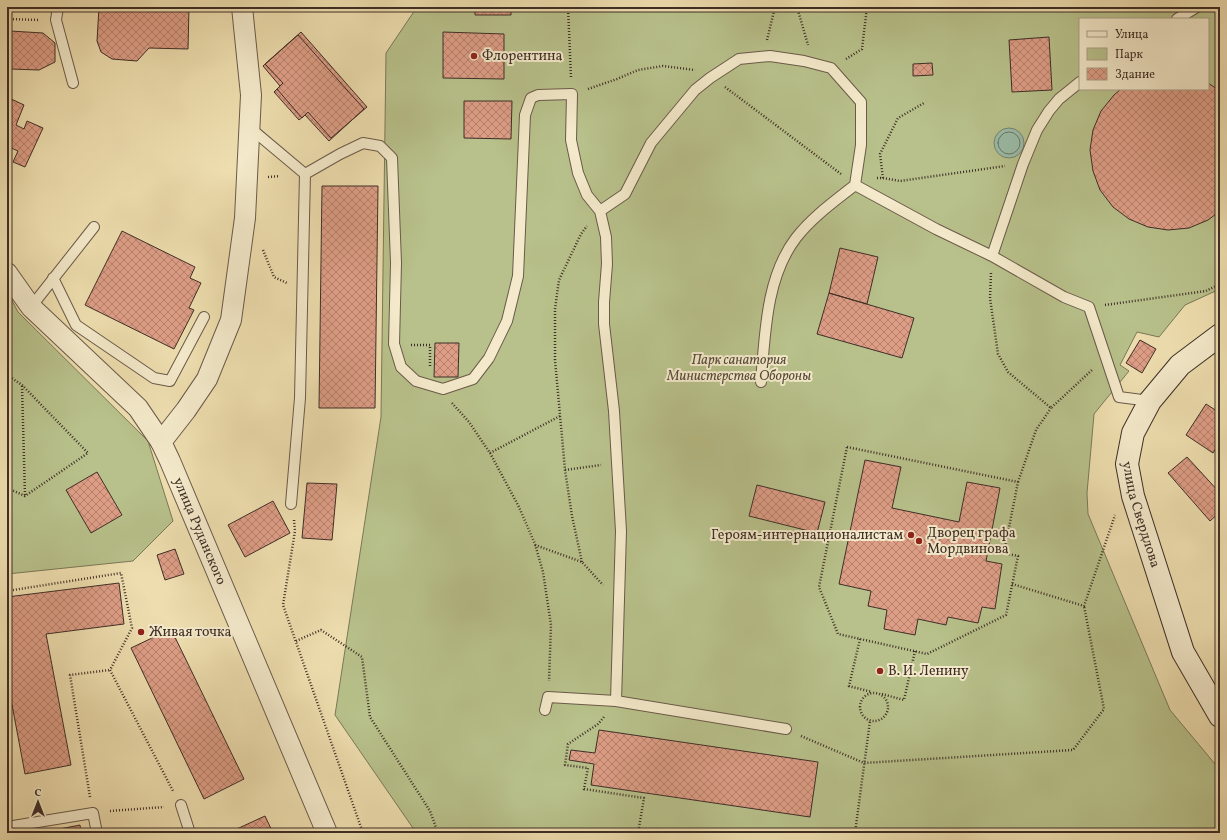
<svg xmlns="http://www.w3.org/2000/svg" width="1227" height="840" viewBox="0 0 1227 840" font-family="Vollkorn,serif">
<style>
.green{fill:#b8c18b;stroke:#7b7859;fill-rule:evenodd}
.water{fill:#9abca7;stroke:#758374}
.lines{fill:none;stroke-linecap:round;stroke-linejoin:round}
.shore{stroke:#6c7567;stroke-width:1}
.building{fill:url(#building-cross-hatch);stroke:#3e2e27}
.lane-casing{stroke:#6a5a49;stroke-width:12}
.street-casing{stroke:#6a5a49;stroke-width:22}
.secondary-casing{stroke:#3e2e27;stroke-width:24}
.path{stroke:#3e2e27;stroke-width:2.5;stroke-dasharray:1 2;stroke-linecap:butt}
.lane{stroke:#f4eacb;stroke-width:10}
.street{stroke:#f4eacb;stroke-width:20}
.secondary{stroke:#f4eacb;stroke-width:22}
.poi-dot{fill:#8f2418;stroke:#f4eacb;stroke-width:1.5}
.labels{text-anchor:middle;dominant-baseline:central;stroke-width:4;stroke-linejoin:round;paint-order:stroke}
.poi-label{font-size:14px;fill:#3e2e27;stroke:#f4eacb;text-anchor:start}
.park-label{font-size:14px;font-style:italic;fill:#564b3b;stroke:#f4eacb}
.street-label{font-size:14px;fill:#3e2e27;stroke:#f4eacb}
</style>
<defs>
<pattern id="building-cross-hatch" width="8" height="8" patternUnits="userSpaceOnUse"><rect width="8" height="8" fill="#de9e86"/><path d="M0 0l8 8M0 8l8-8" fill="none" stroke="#b5816e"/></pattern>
</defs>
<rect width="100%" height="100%" fill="#eedeaf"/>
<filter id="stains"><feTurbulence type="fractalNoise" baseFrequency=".005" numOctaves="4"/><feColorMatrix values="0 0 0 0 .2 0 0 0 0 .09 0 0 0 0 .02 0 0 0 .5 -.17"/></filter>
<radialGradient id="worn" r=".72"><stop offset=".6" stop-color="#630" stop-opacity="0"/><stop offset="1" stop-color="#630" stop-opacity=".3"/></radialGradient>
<path class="green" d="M417 7H1220V289L1185 305 1159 337 1137 332 1120 365 1129 371 1094 414 1087 493 1088 514 1170 710 1220 770V833H418L415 831 335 715 381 417 386 53ZM1080 19H1208V89H1080Z
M7 291 18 312 148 441 173 521 133 561 7 574Z"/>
<path class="water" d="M994 143a15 15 0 1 1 30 0a15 15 0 1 1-30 0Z"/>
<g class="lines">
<path class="shore" d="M998 143a11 11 0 1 1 22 0a11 11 0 1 1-22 0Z"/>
</g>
<path class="building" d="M99 7H189L188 49 149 48 137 61 112 59 101 52 97 41Z
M194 7H234V9L194 8Z
M475 7H511V15H475Z
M10 31 43 33 55 43V62L39 70 10 69 7 66V34Z
M301 32 367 107 331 138 308 112 302 118 277 89 283 83 265 64Z
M443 32 504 34V79L443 78Z
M298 35 364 109 329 141 305 115 299 120 274 92 280 86 263 66Z
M1049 37 1052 90 1012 92 1009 40Z
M932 63 933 75 913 76V64Z
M1208 83 1220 91V211L1208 220 1189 228 1168 230 1148 227 1129 219 1113 207 1100 190 1093 171 1090 150 1093 130 1101 111 1114 95 1121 89H1208Z
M7 97 24 105 16 125 24 129 27 121 43 128 25 167 13 162 18 151 9 147 7 152Z
M464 101H512L511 139 464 138Z
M322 186H378L375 408H319Z
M122 231 195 267 190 278 201 283 189 308 194 310 174 349 85 305Z
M840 248 878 257 867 304 829 293Z
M829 293 914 318 902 358 817 334Z
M1140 340 1156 349 1142 373 1126 363Z
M435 343H459L458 377H434Z
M1206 404 1220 413V442L1213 453 1186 435Z
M1187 457 1220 493V512L1210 521 1168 473Z
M865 460 901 467 892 508 959 522 967 482 1000 488 986 561 1002 564 995 609 982 607 978 623 948 617 946 625 918 619 915 635 884 629 887 610 868 606 871 591 839 584Z
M97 472 122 515 91 533 66 490Z
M307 483 337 484 332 540 302 538Z
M757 485 825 502 817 533 749 516Z
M273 501 290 533 245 557 228 525Z
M175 549 184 574 165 580 157 555Z
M119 583 124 624 46 634 71 765 25 774 7 678V597Z
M171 629 244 779 204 799 131 648Z
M599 730 818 762 810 817 591 785 594 764 569 760 571 750 595 753Z
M265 816 273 833H228Z
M80 825 81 833H39Z"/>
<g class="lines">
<defs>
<path id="lane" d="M58 7 56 20 73 83
M1177 19 1197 7
M249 127 305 174 300 398 291 504
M305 174 340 154 363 143 380 146 392 158 396 263 394 344 401 367 416 381 443 389 473 379 489 358 507 321 518 276 525 115 531 98 538 95 572 94 571 140 578 173 587 195 600 211 606 237 607 264 604 302V324L614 411 621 531 616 701
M855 185 936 229 992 256 1064 297 1089 307 1119 397 1150 401
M600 211 625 194 651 143 695 90 710 78 739 59 770 56 804 61 831 68 861 102V145L855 185C835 201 812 217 796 238 766 277 765 334 761 382
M992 256 1023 164 1037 130 1049 111 1059 99 1080 82
M53 278 76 325 154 378 170 381 204 317
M31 307 94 227
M545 710 548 697 616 701 786 729
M181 805 190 833
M7 827 93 813 97 833"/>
<g id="street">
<path id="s1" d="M7 273 31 307 138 408 161 442 170 461 327 833"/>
<path d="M161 442 186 410 207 379 231 320 245 218 251 95 242 7"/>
</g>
<g id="secondary">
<path id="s2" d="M1220 335 1180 365 1150 401 1133 433 1127 464 1133 496 1183 652 1220 716"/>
</g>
</defs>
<use href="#lane" class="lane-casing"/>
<use href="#street" class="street-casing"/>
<use href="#secondary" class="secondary-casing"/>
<path class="path" d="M568 7 571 77
M797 7 808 45
M7 19 40 20
M767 40 775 7
M846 59 862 49 867 7
M725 87 841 174
M588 89 617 79 638 70 663 66 695 70
M268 177 280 176
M877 178H883L900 181 1005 166
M883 178 880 154 898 118 924 103
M263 250 274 277 287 283
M991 273 990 298 998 354 1008 372 1051 408 1093 369
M1105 305 1206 291 1220 284
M411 345H430V367
M7 375 22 385 88 453 25 496 7 488
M22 386 25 496
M452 403 469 422 490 453 519 507 535 544 543 572 551 625 549 681
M847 447 1018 482 1004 553 1018 556 1006 615 927 654 838 634 819 587Z
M490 453 560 416
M565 470 601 465
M1018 482 1036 430 1051 408
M294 520 295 531 283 605 363 833
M535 545 582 562 603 585
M582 562 572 516 565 470 555 360V309L559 280 581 234 587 226
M1012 584 1084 606 1115 515
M7 591 121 573 132 628 110 670 173 791
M860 639 849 686 872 692
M296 641 321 630 362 657 370 717 430 811 438 833
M860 707a14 14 0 1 1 28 0a14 14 0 1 1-28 0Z
M882 694 904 700 915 651
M604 717 598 724 568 744 565 765 588 768 584 789 644 798 638 833
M801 736 864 763 1073 750 1104 709 1084 606
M90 797 70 675 110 670
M110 811 164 807
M855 833 870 721"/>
<use href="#lane" class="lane"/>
<use href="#street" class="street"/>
<use href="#secondary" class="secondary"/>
</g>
<g class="poi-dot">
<circle cx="474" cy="56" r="4"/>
<circle cx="911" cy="535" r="4"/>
<circle cx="919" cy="541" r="4"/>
<circle cx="141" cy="632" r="4"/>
<circle cx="880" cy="671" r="4"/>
</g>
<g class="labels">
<g class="poi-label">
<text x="482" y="56">Флорентина</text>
<text x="927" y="533">Дворец графа<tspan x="927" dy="16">Мордвинова</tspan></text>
<text x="903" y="535" text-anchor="end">Героям-интернационалистам</text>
<text x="149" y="632">Живая точка</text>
<text x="888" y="671">В. И. Ленину</text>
</g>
<g class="park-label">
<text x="739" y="360">Парк санатория<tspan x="739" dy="16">Министерства Обороны</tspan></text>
</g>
<g class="street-label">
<text stroke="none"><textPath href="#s2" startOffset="217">улица Свердлова</textPath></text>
<text stroke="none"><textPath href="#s1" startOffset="327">улица Руданского</textPath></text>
</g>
</g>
<rect width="1227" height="840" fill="none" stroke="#eedeaf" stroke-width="24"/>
<rect x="8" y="8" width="1211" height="824" fill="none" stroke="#3e2e27" stroke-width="2"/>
<rect x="12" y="12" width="1203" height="816" fill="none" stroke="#3e2e27"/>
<rect x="1079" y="18" width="130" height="72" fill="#f4eacb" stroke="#ab9f89"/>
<rect x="1087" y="31" width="20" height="6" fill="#f4eacb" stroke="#ab9f89"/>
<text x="1115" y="38" font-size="12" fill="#3e2e27">Улица</text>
<rect x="1087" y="48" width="20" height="12" fill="#b8c18b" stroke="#ab9f89"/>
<text x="1115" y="58" font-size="12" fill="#3e2e27">Парк</text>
<rect x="1087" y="68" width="20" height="12" fill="url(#building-cross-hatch)" stroke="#ab9f89"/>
<text x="1115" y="78" font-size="12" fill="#3e2e27">Здание</text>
<g transform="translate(38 802)" stroke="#f4eacb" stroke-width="3" paint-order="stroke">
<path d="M0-3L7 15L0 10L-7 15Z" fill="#3e2e27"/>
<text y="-6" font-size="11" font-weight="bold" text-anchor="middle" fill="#3e2e27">С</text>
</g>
<rect width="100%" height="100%" filter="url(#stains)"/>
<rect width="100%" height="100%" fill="url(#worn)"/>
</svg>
